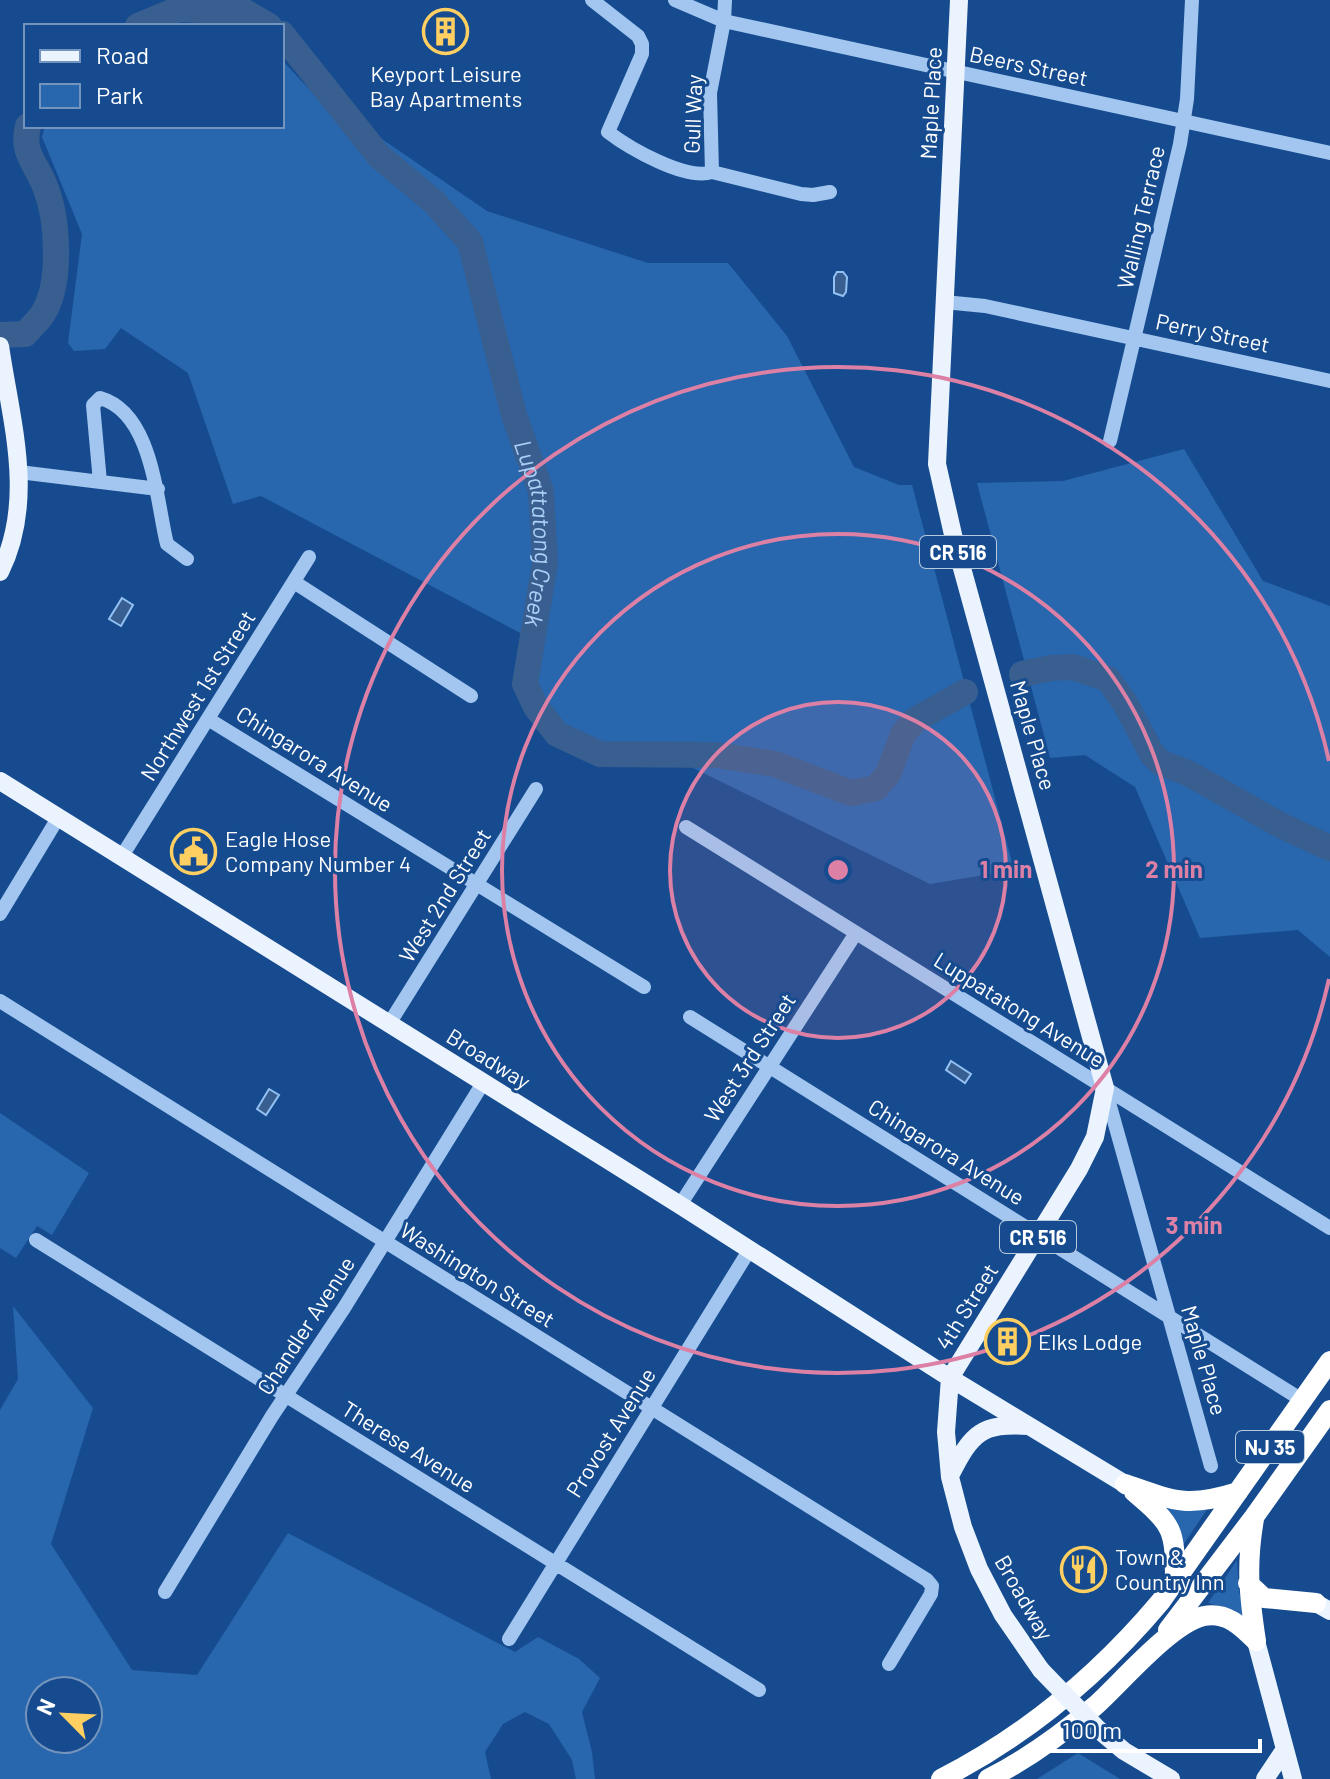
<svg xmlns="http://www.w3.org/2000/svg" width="1330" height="1779" viewBox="0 0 1330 1779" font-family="Barlow,sans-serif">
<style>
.green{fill:#2866ad;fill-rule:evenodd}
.water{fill:#385f90;stroke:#94c1f3;stroke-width:2}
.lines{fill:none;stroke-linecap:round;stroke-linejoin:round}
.river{stroke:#385f90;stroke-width:26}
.minor{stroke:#a2c6f0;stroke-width:14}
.major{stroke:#ebf3ff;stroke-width:18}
.highway{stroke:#fff;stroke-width:20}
.major-bridge{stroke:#ebf3ff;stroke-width:18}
.ring{fill:none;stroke:#dd80a5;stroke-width:4}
.labels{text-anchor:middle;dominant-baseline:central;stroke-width:6;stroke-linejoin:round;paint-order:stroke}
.shield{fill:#164c8f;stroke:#b9c9dd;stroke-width:2}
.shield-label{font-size:20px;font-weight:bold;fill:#fff}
.street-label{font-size:22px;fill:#fff;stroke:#164c8f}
.poi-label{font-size:22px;fill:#fff;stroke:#164c8f;text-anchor:start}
.water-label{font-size:24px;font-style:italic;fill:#aed0f7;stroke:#164c8f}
.centre{fill:#dd80a5;stroke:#164c8f;stroke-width:4}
.ring-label{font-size:24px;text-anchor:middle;font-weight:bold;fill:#dd80a5;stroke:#164c8f;stroke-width:6;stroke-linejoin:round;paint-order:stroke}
</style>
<rect width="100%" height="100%" fill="#164c8f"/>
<path class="green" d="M282 60 309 89 487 211 648 263H728L787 336 854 467 899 485H912L1014 870 930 884 681 762 606 766 550 738 520 692 524 635 261 496 233 504 188 373 121 328 105 349 74 351 68 343 82 234 42 137 45 126H282Z
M1184 449 1263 581 1330 606V957L1298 930 1200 938 1135 787 1085 755 1050 758 977 483 1063 481Z
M0 1113 89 1173 52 1235 37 1226 16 1258 0 1248Z
M13 1306 93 1408 51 1544 132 1670 197 1675 288 1533 515 1652 538 1637 579 1659 600 1678 582 1712 592 1752 595 1779H576L572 1760 549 1724 525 1712 503 1724 485 1752 491 1779H0V1410L18 1379ZM40 1691H88V1739H40Z
M1162 1502 1208 1508 1181 1548Z
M1237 1560 1239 1592 1247 1619 1232 1610 1208 1603Z
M1078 1753 1120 1779H1037Z"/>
<path class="water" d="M837 272H843L847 277 846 292 843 296 834 293V277Z
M122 598 133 605 121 626 109 619Z
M951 1061 971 1074 965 1083 946 1070Z
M269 1089 279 1095 266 1115 257 1109Z"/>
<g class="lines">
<g class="river">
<path d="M138 26 179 9 245 12 269 26"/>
<path id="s1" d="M282 34 379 156 434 202 470 242 514 415 541 491 545 563 525 684 536 707 557 734 600 754 716 755 775 764 851 793 876 788 888 774 903 734 915 720 965 692"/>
<path d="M0 335 25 334C31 327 41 319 45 310 61 281 58 220 46 189 37 163 21 155 28 126"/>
<path d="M1022 674 1051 668 1073 667 1108 679 1125 703 1152 754 1161 763 1188 773 1282 826 1330 848"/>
</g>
<path class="minor" d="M592 0 638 36 642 44V54L608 132C629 148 686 181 712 172L710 93 724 21 725 0
M675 0 724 21 1330 153
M712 172 801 194 813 195 830 192
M944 302 985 306 1330 381
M1110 441 1180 144 1187 99 1192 0
M19 472 158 489
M100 482 93 405 100 398C153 413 156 500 167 544L187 559
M294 582 471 696
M208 719 644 987
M686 827 1330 1228
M122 856 309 557
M0 914 58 818
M0 1001 927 1580 932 1586 931 1594 889 1664
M690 1017 1302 1400
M389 1024 536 789
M1106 1092 1211 1466
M680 1205 856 933
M36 1240 759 1690
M165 1592 272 1416 344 1308 483 1083
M509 1639 750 1249"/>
<path class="major" d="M959 0 937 464 954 539 1105 1088 1095 1137 1079 1169 950 1378 946 1432 950 1477 963 1527 979 1569 1003 1615 1041 1670
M0 346C11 421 36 500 0 572
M0 781 680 1205 950 1378 1125 1484
M951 1474C972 1433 981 1423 1029 1426
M1316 1603 1330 1611
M1256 1641 1293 1779
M1099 1730 1124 1751 1171 1779
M1265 1779 1285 1749"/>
<path class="highway" d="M1125 1484C1174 1501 1187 1508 1238 1492
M1134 1492C1174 1526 1175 1529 1175 1581
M1254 1519C1246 1565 1249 1595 1256 1641
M1248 1583 1264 1598 1316 1603
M1168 1630 1254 1517 1330 1410
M941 1779C1027 1735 1099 1675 1161 1601L1330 1361
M988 1779C1026 1760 1063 1733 1095 1706 1121 1683 1171 1623 1204 1616 1227 1612 1241 1626 1256 1641"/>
<path class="major-bridge" d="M1041 1670 1099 1730"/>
</g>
<circle cx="838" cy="870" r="168" fill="#dd80a5" fill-opacity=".12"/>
<g class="ring">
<circle cx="838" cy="870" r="168"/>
<circle cx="838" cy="870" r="336"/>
<path d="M1329 979A503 503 0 1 1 1329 761"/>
</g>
<defs>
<symbol id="building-ring" viewBox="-11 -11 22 22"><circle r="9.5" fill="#164c8f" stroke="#ffcf61" stroke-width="1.5"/><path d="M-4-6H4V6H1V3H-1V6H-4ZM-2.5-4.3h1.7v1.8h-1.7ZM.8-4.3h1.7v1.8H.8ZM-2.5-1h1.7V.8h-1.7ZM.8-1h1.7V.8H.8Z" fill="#ffcf61"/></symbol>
<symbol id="civic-ring" viewBox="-11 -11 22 22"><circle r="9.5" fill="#164c8f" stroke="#ffcf61" stroke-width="1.5"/><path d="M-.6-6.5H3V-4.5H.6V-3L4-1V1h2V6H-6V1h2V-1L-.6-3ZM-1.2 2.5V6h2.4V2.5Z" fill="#ffcf61"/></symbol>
<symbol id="restaurant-ring" viewBox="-11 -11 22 22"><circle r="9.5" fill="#164c8f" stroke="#ffcf61" stroke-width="1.5"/><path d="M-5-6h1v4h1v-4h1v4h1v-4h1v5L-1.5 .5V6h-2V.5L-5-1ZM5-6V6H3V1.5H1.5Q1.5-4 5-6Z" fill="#ffcf61"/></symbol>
</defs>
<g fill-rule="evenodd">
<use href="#building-ring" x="420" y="6" width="51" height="51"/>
<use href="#civic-ring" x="168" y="826" width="51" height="51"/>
<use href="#building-ring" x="982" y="1316" width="51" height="51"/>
<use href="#restaurant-ring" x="1058" y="1544" width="51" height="51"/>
</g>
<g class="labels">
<g class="shield">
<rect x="920" y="536" width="76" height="32" rx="6"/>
<rect x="1000" y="1221" width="76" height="32" rx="6"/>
<rect x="1236" y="1431" width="68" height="32" rx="6"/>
</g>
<g class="shield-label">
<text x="958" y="552">CR 516</text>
<text x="1038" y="1237">CR 516</text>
<text x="1270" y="1447">NJ 35</text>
</g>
<g class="street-label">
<text transform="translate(1029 65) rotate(12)">Beers Street</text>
<text transform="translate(930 103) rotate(-87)">Maple Place</text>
<text transform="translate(692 114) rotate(-88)">Gull Way</text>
<text transform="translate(1140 217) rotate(-77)">Walling Terrace</text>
<text transform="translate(1213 332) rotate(12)">Perry Street</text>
<text transform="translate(197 695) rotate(-58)">Northwest 1st Street</text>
<text transform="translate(1034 735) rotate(74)">Maple Place</text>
<text transform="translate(315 758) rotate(32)">Chingarora Avenue</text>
<text transform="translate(444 895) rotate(-58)">West 2nd Street</text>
<text transform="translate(1020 1009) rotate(32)">Luppatatong Avenue</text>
<text transform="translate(749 1057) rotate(-57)">West 3rd Street</text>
<text transform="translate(489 1058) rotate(32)">Broadway</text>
<text transform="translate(947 1151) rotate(32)">Chingarora Avenue</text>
<text transform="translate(478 1274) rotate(32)">Washington Street</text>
<text transform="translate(966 1306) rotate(-58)">4th Street</text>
<text transform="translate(305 1325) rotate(-57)">Chandler Avenue</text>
<text transform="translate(1205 1360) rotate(74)">Maple Place</text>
<text transform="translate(610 1432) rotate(-58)">Provost Avenue</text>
<text transform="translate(409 1446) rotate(32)">Therese Avenue</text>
<text transform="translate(1025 1597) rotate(60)">Broadway</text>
</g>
<g class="poi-label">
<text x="446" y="73" text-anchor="middle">Keyport Leisure<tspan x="446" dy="25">Bay Apartments</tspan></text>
<text x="225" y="838">Eagle Hose<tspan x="225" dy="25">Company Number 4</tspan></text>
<text x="1038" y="1341">Elks Lodge</text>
<text x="1115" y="1556">Town &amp;<tspan x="1115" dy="25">Country Inn</tspan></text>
</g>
<g class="water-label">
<text stroke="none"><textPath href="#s1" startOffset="582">Lupattatong Creek</textPath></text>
</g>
</g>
<circle cx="838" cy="870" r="12" class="centre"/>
<g class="ring-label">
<text x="1006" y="878">1 min</text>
<text x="1174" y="878">2 min</text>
<text x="1194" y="1234">3 min</text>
</g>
<rect x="24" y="24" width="260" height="104" fill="#164c8f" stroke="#7394bc" stroke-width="2"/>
<rect x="40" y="50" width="40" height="12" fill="#ebf3ff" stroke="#7394bc" stroke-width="2"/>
<text x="96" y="64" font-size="24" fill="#ffffff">Road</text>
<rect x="40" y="84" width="40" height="24" fill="#2866ad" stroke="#7394bc" stroke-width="2"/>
<text x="96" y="104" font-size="24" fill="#ffffff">Park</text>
<g transform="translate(64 1715) rotate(294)"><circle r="38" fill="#164c8f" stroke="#7394bc" stroke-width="2"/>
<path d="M0-6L14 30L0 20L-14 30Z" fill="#ffcf61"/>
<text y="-12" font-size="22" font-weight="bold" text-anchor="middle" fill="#ffffff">N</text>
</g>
<path d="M1050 1739v12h210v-12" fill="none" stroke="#ffffff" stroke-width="4"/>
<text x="1062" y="1739" font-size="24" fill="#ffffff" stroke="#164c8f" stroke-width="6" paint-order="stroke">100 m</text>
</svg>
